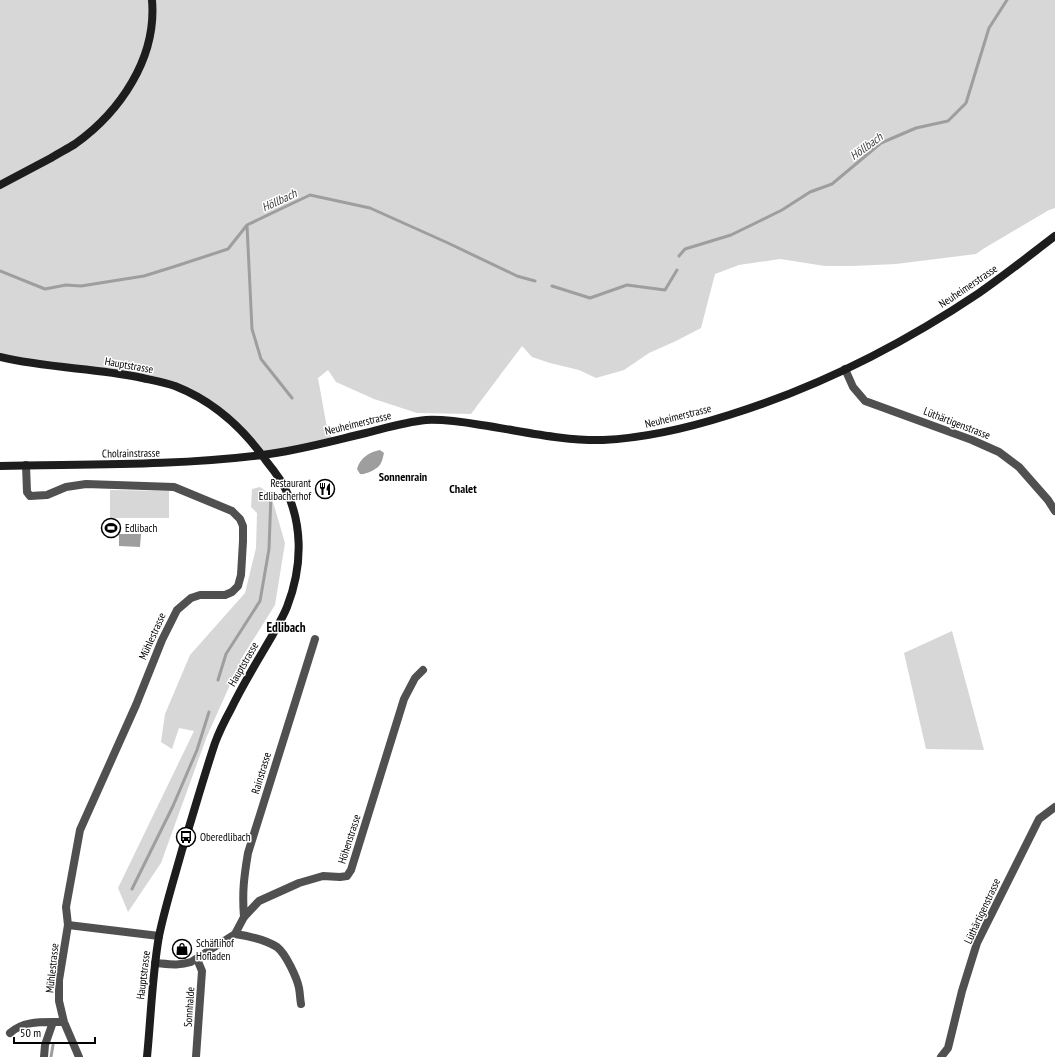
<svg xmlns="http://www.w3.org/2000/svg" width="1055" height="1057" viewBox="0 0 1055 1057" font-family="'PT Sans Narrow',sans-serif">
<style>
.green{fill:#d7d7d7}
.water{fill:#9e9e9e}
.lines{fill:none;stroke-linecap:round;stroke-linejoin:round}
.stream{stroke:#9e9e9e;stroke-width:3}
.street{stroke:#505050;stroke-width:8}
.secondary{stroke:#1d1d1d;stroke-width:8}
.labels{text-anchor:middle;dominant-baseline:central;stroke-width:3;stroke-linejoin:round;paint-order:stroke}
.street-label{font-size:11px;fill:#000;stroke:#fff}
.poi-label{font-size:11px;fill:#000;stroke:#fff;text-anchor:start}
.water-label{font-size:12px;font-style:italic;fill:#3f3f3f;stroke:#fff}
.neighbourhood-label{font-size:12px;font-weight:bold;fill:#000;stroke:#fff}
.quarter-label{font-size:13px;font-weight:bold;fill:#000;stroke:#fff}
</style>
<rect width="100%" height="100%" fill="#fff"/>
<path class="green" d="M0 0H1055V208L1049 210 983 249 976 254 896 264 853 266H825L780 259 739 265 715 274 701 328 676 341 649 353 624 370 596 378 579 370 550 363 532 357 522 346 471 414 417 413 374 399 336 382 328 370 318 378 327 428 333 441 262 455 237 426 175 386 0 357Z
M260 487 271 495 285 543 275 605 243 656 207 736 161 863 128 912 118 888 194 731 179 728 172 749 161 742 165 714 190 655 245 593 256 548 257 513 251 507 252 489Z
M110 490 169 491V518H110Z
M952 631 984 750 926 749 904 653Z"/>
<path class="water" d="M380 450 384 453C383 457 382 463 379 466 375 470 365 475 360 474L357 469C360 458 369 452 380 450Z
M119 534H141L140 547 119 546Z"/>
<g class="lines">
<path class="stream" d="M679 256 685 249 731 235 782 210 810 192 832 184 881 143 916 128 948 121 966 103 989 28 1007 0
M0 271 45 289 66 285 81 286 144 276 173 267 228 249 247 225
M552 286 590 298 627 285 665 290 677 270
M292 398 261 359 252 329 247 225 310 195 370 208 448 243 517 276 535 281
M218 680 226 654 260 601 269 549 271 494
M132 889 173 806 197 750 209 712
M51 1057 53 1045"/>
<path class="street" d="M845 369 853 387 865 401 972 440 999 452 1019 467 1048 500 1055 511
M26 465 27 492 30 496 47 495 66 487 86 484 174 487 232 511 240 519 243 526V541L241 575 238 586 232 592 225 595H200L191 598 177 610 162 640 136 705 80 830 66 907 68 925 59 980V1001L64 1022 79 1057
M244 917C242 892 244 877 248 853L315 639
M68 925 159 936
M235 934C249 936 264 939 277 947 286 954 297 978 299 988 300 993 300 999 301 1004
M155 963C168 964 179 966 191 962L235 934 244 917 259 901 299 883 323 876 340 877 347 876 351 870 404 699 415 678 423 670
M10 1033C22 1022 38 1022 53 1022
M44 1057 45 1045 53 1022H64
M196 1057 202 971 197 959
M941 1057 948 1048 962 991 977 943 1039 819 1055 807"/>
<path class="secondary" d="M0 185C17 176 34 167 51 158 59 153 67 149 75 144 120 112 157 58 152 0
M0 357C45 368 93 368 138 377 151 380 163 382 175 386 213 401 244 429 267 462 272 468 277 475 281 481 304 520 303 566 287 607 283 617 277 627 272 636 258 660 243 684 231 709 225 720 219 732 215 743 203 779 193 815 182 850 174 879 165 907 159 936 152 976 151 1017 147 1057
M0 466C88 464 175 466 262 455 297 451 332 441 366 433 386 428 405 422 426 420 445 419 463 422 481 425 522 431 563 441 603 440 647 438 688 428 729 415 816 388 903 344 979 293 1005 275 1030 255 1055 236"/>
</g>
<defs>
<symbol id="restaurant-ring" viewBox="-11 -11 22 22"><circle r="9.5" fill="#fff" stroke="#000" stroke-width="1.5"/><path d="M-5-6h1v4h1v-4h1v4h1v-4h1v5L-1.5 .5V6h-2V.5L-5-1ZM5-6V6H3V1.5H1.5Q1.5-4 5-6Z" fill="#000"/></symbol>
<symbol id="stadium-ring" viewBox="-11 -11 22 22"><circle r="9.5" fill="#fff" stroke="#000" stroke-width="1.5"/><path d="M0-5a6.5 5 0 1 0 0 10a6.5 5 0 1 0 0-10ZM-3.5-1.8h7v3.6h-7Z" fill="#000"/></symbol>
<symbol id="bus-ring" viewBox="-11 -11 22 22"><circle r="9.5" fill="#fff" stroke="#000" stroke-width="1.5"/><path d="M-5-6H5V4H4V6H2V4H-2V6H-4V4H-5ZM-3.5-4V0h7V-4ZM-3.5 1.2v1.5H-2V1.2ZM2 1.2v1.5H3.5V1.2Z" fill="#000"/></symbol>
<symbol id="shop-ring" viewBox="-11 -11 22 22"><circle r="9.5" fill="#fff" stroke="#000" stroke-width="1.5"/><path d="M-5-2.5h2.3a2.7 3.5 0 0 1 5.4 0H5L5.5 6h-11ZM-1.5-2.5h3a1.5 2.3 0 0 0-3 0Z" fill="#000"/></symbol>
</defs>
<g fill-rule="evenodd">
<use href="#restaurant-ring" x="314" y="478" width="22" height="22"/>
<use href="#stadium-ring" x="100" y="517" width="22" height="22"/>
<use href="#bus-ring" x="175" y="826" width="22" height="22"/>
<use href="#shop-ring" x="171" y="938" width="22" height="22"/>
</g>
<g class="labels">
<g class="street-label">
<text transform="translate(968 286) rotate(-34)">Neuheimerstrasse</text>
<text transform="translate(129 365) rotate(10)">Hauptstrasse</text>
<text transform="translate(678 416) rotate(-14)">Neuheimerstrasse</text>
<text transform="translate(358 423) rotate(-14)">Neuheimerstrasse</text>
<text transform="translate(957 423) rotate(21)">Lüthärtigenstrasse</text>
<text transform="translate(131 453) rotate(-1)">Cholrainstrasse</text>
<text transform="translate(152 636) rotate(-66)">Mühlestrasse</text>
<text transform="translate(243 664) rotate(-60)">Hauptstrasse</text>
<text transform="translate(261 773) rotate(-73)">Rainstrasse</text>
<text transform="translate(349 839) rotate(-72)">Höhenstrasse</text>
<text transform="translate(982 911) rotate(-65)">Lüthärtigenstrasse</text>
<text transform="translate(52 968) rotate(-84)">Mühlestrasse</text>
<text transform="translate(143 975) rotate(-83)">Hauptstrasse</text>
<text transform="translate(189 1007) rotate(-86)">Sonnhalde</text>
</g>
<g class="poi-label">
<text x="311" y="483" text-anchor="end">Restaurant<tspan x="311" dy="13">Edlibacherhof</tspan></text>
<text x="125" y="528">Edlibach</text>
<text x="200" y="837">Oberedlibach</text>
<text x="196" y="943">Schäflihof<tspan x="196" dy="13">Hofladen</tspan></text>
</g>
<g class="water-label">
<text transform="translate(866 146) rotate(-36)">Höllbach</text>
<text transform="translate(279 200) rotate(-25)">Höllbach</text>
</g>
<g class="neighbourhood-label">
<text x="403" y="476">Sonnenrain</text>
<text x="463" y="488">Chalet</text>
</g>
<g class="quarter-label">
<text x="286" y="627">Edlibach</text>
</g>
</g>
<path d="M14 1037v6h81v-6" fill="none" stroke="#000000" stroke-width="2"/>
<text x="20" y="1037" font-size="12" fill="#000000" stroke="#ffffff" stroke-width="3" paint-order="stroke">50 m</text>
</svg>
